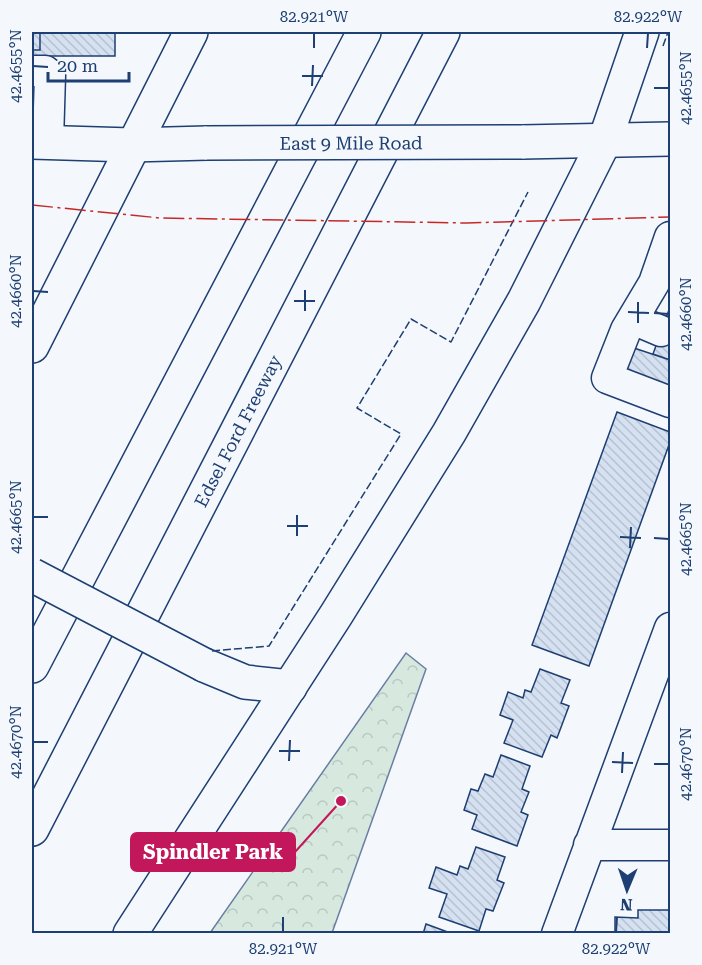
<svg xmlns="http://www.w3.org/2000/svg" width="702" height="965" viewBox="0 0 702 965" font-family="'Roboto Serif',serif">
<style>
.park{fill:url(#park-crowns);stroke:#687fa3;stroke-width:1.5}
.building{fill:url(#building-back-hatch);stroke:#1d3f73;stroke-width:1.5}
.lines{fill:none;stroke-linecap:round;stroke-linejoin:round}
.minor-casing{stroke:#1d3f73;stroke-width:33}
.major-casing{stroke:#1d3f73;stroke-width:36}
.highway-casing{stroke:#1d3f73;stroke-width:36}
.minor{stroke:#f4f7fb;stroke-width:30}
.major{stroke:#f4f7fb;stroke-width:33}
.highway{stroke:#f4f7fb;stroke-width:33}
.major-bridge-casing{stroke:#1d3f73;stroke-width:36;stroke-linecap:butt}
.highway-bridge-casing{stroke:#1d3f73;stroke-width:36;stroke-linecap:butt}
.major-bridge{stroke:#f4f7fb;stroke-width:33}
.highway-bridge{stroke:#f4f7fb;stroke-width:33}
.fence{stroke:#1d3f73;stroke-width:1.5;stroke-dasharray:8 3;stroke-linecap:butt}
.power{stroke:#c62828;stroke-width:1.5;stroke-dasharray:21 4.5 3 4.5;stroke-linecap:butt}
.ticks{fill:none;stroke:#1d3f73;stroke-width:2}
.labels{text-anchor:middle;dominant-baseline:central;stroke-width:4.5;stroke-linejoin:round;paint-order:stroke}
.street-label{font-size:18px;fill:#1d3f73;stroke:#f4f7fb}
.leader{fill:none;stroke:#c2185b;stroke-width:2}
.callout-dot{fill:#c2185b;stroke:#f4f7fb;stroke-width:2}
.callout{fill:#c2185b;stroke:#c2185b;stroke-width:2}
.callout-label{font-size:20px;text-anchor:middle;font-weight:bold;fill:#fff}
.neatline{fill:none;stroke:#1d3f73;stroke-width:2}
.ticks-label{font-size:15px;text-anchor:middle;fill:#1d3f73}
</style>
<defs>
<pattern id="park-crowns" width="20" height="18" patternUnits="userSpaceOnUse" patternTransform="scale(1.5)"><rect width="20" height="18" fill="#d7e8df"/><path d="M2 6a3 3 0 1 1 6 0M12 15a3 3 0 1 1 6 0" fill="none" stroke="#b8c8c3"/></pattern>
<pattern id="building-back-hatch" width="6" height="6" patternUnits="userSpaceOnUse" patternTransform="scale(1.5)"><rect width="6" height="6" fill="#d5e0f0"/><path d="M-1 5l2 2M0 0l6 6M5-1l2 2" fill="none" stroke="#b6c1d1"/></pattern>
</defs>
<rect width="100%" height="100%" fill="#f4f7fb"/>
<path class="park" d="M406 653 426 669 332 933H210Z"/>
<path class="building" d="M32 32H40V50H32Z
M32 32H115V56H32Z
M670 307V360L653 354Z
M634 348 670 360V388L625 372Z
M617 412 670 432V442L589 666 532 645Z
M540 669 570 680 561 703 569 706 557 738 551 735 542 757 504 743 513 720 500 715 508 692 523 698 525 690 531 692Z
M501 755 530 766 522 789 529 792 521 812 528 815 517 846 472 829 477 815 464 810 471 789 478 791 485 774 493 777Z
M476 847 505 857 497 880 504 883 493 911 486 909 479 931 439 917 447 894 429 888 436 867 457 875 460 866 468 869Z
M638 910H670V934H615V917L638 918Z
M426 924 453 934H423Z"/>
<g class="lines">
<defs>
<path id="minor" d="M32 71H45L50 75 48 141
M670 237 654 283 626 330 607 378 670 402
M635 320 661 331
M589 845H670
M557 934 670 628"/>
<path id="major" d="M32 142 131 145 207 143
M522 142 670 139"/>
<g id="highway">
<path d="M32 346 191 32"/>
<path d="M204 665 245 682 290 687"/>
<path d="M32 666 364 32"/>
<path id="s1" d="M32 829 443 32"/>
<path d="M130 934 336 615 449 433 524 301 605 140 642 32"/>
</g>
</defs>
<use href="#minor" class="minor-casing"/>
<use href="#major" class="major-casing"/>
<use href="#highway" class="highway-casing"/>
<use href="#minor" class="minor"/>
<use href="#major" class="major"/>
<use href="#highway" class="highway"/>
<defs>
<g id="major-bridge">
<path id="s2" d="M207 143 522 142"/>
</g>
<path id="highway-bridge" d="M32 575 204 665"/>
</defs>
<use href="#major-bridge" class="major-bridge-casing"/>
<use href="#highway-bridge" class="highway-bridge-casing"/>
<use href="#major-bridge" class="major-bridge"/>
<use href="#highway-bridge" class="highway-bridge"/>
<path class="fence" d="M663 46 668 32
M212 651 269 646 401 434 357 408 411 319 451 342 528 192"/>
<path class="power" d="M32 205 160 218 467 223 670 217"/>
</g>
<path class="ticks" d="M314 48V33M647 48 648 33M33 66 48 67M302 76H323M312 86 313 65M654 88H669M33 291 48 292M294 301H315M305 311V290M628 312 649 313M654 313 669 314M638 323V302M33 517H48M287 526H308M297 536V515M620 537 641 538M654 538 669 539M630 548 631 527M33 742H48M279 751H300M289 761 290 740M612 762 633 763M654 764H669M622 773 623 752M283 932V917M616 932 617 917"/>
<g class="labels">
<g class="street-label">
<text stroke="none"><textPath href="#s2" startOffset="144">East 9 Mile Road</textPath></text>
<text stroke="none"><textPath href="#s1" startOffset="448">Edsel Ford Freeway</textPath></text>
</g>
</g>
<path class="leader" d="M341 801L295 852"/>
<circle class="callout-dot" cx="341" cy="801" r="6"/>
<rect class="callout" x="131" y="833" width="164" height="38" rx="6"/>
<g class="callout-label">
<text x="213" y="859">Spindler Park</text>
</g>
<rect width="702" height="965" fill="none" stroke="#f4f7fb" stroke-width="66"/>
<g transform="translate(627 890) rotate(182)" stroke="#f4f7fb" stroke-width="4.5" paint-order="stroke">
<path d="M0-4.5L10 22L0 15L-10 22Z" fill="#1d3f73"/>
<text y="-9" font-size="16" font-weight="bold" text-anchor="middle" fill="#1d3f73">N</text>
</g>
<path d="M48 72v9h81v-9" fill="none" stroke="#1d3f73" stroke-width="3"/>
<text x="57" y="72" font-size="18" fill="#1d3f73" stroke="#f4f7fb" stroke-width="4.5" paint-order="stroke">20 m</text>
<rect x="33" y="33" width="636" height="899" class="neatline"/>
<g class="ticks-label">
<text x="314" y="22">82.921°W</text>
<text x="648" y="22">82.922°W</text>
<text transform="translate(16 66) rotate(-90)" y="5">42.4655°N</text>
<text transform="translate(686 88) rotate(-90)" y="5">42.4655°N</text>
<text transform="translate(16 291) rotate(-90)" y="5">42.4660°N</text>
<text transform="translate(686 314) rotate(-90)" y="5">42.4660°N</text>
<text transform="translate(16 517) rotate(-90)" y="5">42.4665°N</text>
<text transform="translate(686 539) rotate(-90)" y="5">42.4665°N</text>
<text transform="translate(16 742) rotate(-90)" y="5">42.4670°N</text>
<text transform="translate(686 764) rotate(-90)" y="5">42.4670°N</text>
<text x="283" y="954">82.921°W</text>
<text x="616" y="954">82.922°W</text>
</g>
</svg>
